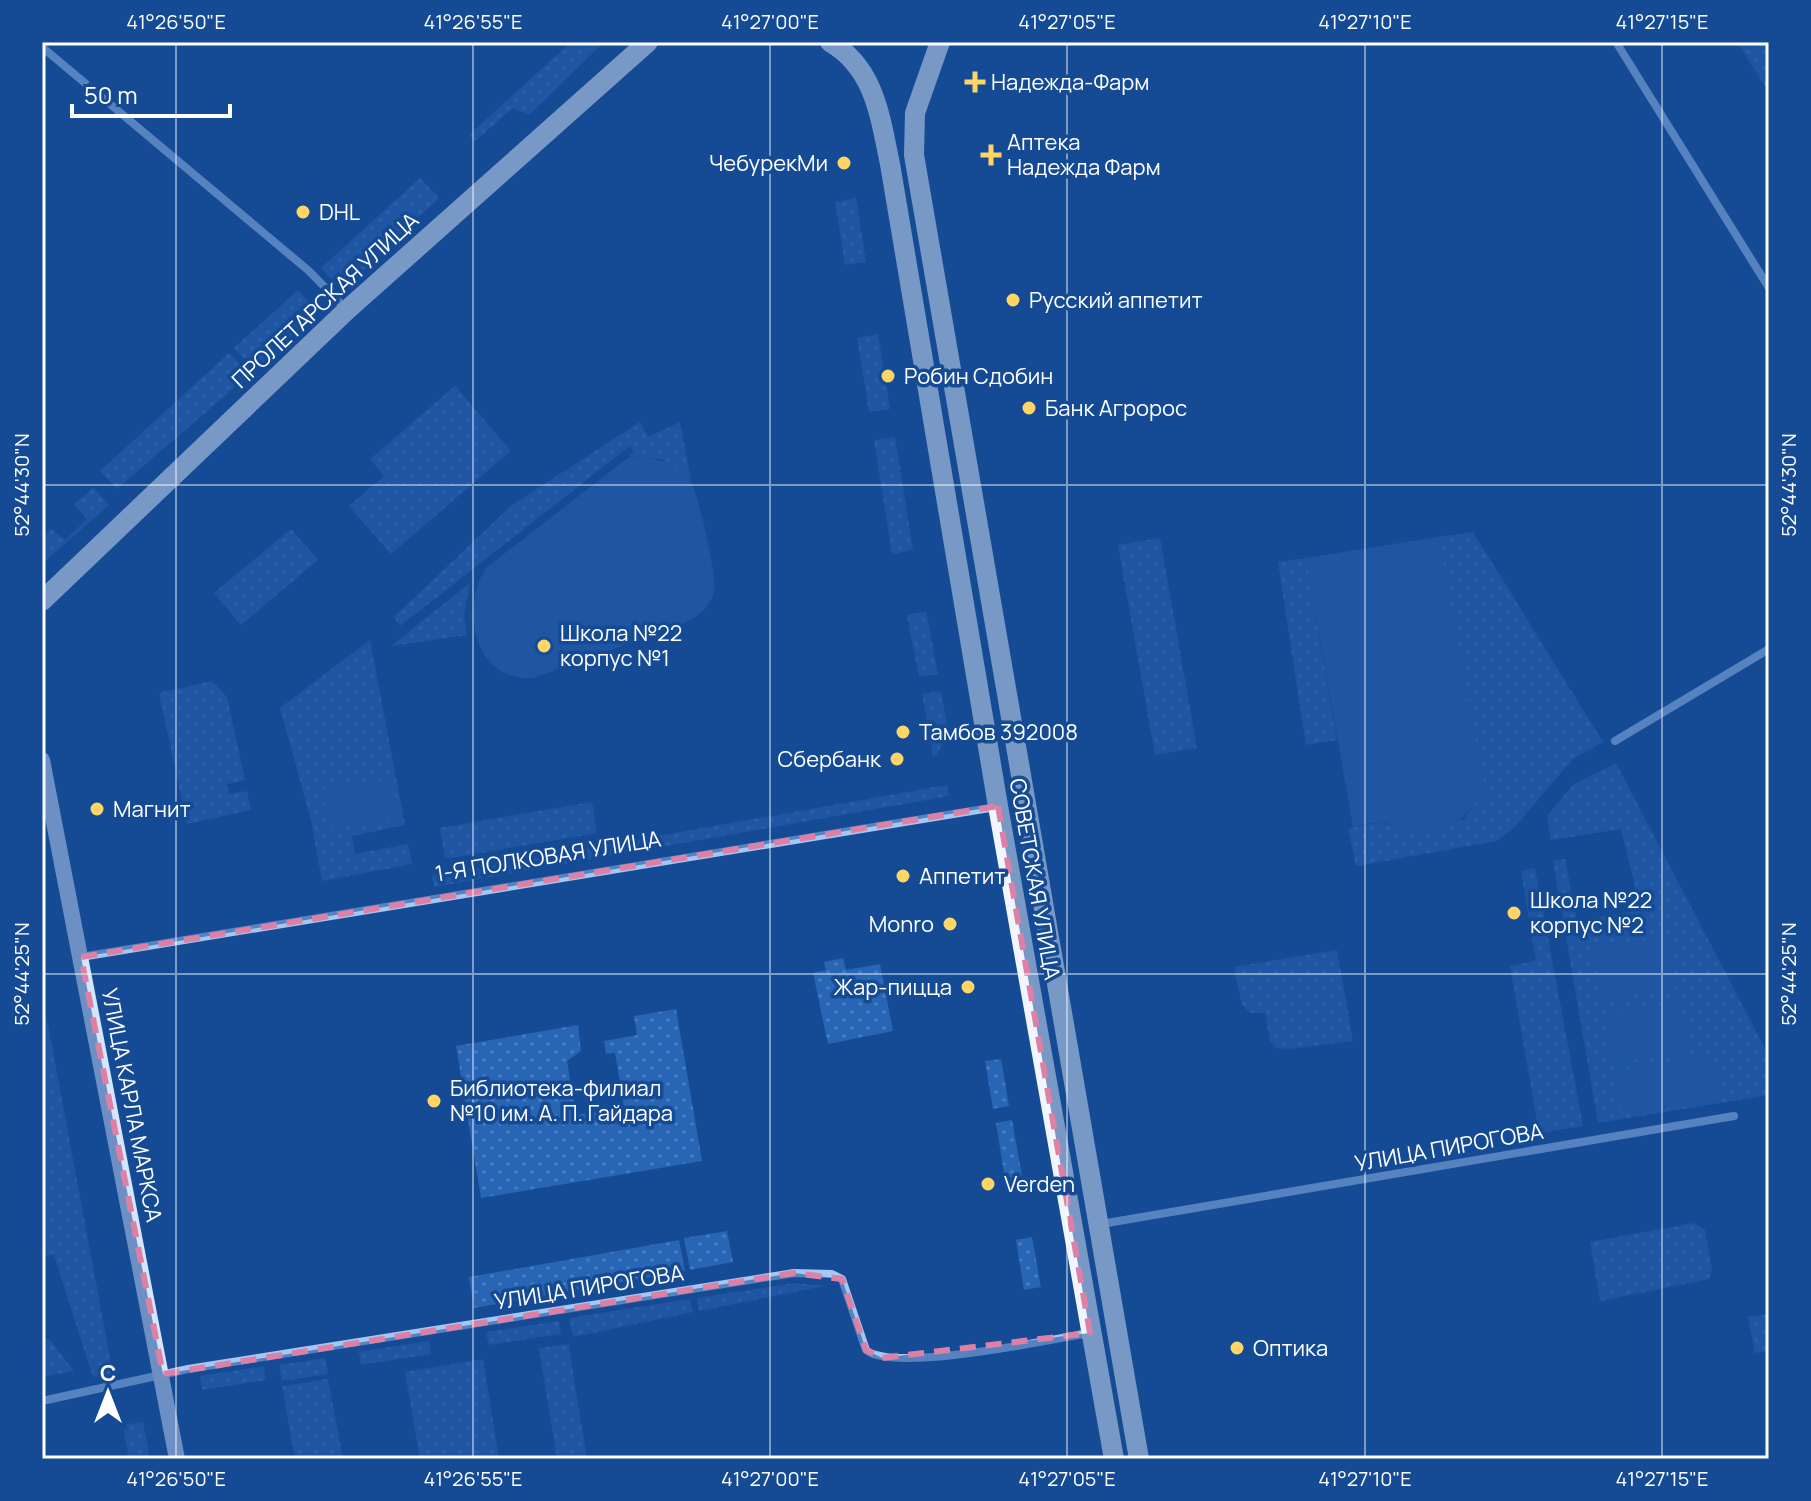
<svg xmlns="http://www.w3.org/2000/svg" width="1811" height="1501" viewBox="0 0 1811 1501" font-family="Manrope,sans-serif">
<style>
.grass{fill:url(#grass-dots)}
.pitch{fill:#2865b4}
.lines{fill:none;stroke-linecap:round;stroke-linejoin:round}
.street{stroke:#a5c7f2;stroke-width:8}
.secondary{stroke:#d4e5fc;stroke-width:16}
.primary{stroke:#f0f5ff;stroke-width:20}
.marked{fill:none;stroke:#dd80a5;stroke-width:6;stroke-dasharray:16 10;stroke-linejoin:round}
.ticks{fill:none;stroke:#fff;stroke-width:2;stroke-opacity:0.45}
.poi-dot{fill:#ffd566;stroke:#154b95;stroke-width:3}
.labels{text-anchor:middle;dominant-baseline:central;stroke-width:7;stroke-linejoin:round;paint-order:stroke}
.poi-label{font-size:22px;fill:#fff;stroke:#154b95;text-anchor:start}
.street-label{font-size:22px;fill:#fff;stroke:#154b95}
.neatline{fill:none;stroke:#fff;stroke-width:3}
.ticks-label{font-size:20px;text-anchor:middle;fill:#fff}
</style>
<defs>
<pattern id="grass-dots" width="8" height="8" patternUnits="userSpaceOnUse" patternTransform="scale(2)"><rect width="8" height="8" fill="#2865b4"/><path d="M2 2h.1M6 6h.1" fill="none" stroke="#487cbf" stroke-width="1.8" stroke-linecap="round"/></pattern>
</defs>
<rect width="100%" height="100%" fill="#154b95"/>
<path class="grass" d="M571 42H604L529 115 513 108 475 141 469 135Z
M1737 42H1769V92Z
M420 178 439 198 351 281H332L321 268Z
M856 198 866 262 845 265 835 202Z
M298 290 312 306 310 319 255 370 234 348Z
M878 334 890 409 869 412 857 338Z
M229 353 250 374 117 489 100 471Z
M455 386 511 451 391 554 349 506 384 476 370 459Z
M640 422 648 437 680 422 691 480 662 459 628 456 634 452 630 446 400 626 394 617 512 505Z
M895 437 913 550 892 554 874 440Z
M93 488 109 505 42 564V537L51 529 65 540 87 519 74 504Z
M291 529 318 560 241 625 214 593Z
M1473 532 1603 742 1573 759 1514 828 1497 841 1356 866 1348 828 1383 822 1402 832 1463 820 1476 803 1487 801 1438 537Z
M1160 538 1197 748 1155 755 1118 545Z
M1306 558 1337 740 1306 745 1278 562Z
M470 583 464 615 467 635 391 646Z
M926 611 938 674 919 677 907 615Z
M370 640 405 825 352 836 355 854 408 844 412 864 322 881 311 820 280 708Z
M212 681 227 697 245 780 227 784 229 794 247 791 251 810 187 824 159 693Z
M941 691 948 731 937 755 933 756 922 694Z
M1616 763 1769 1056V1095L1598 1123 1553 861 1565 859 1577 921 1641 910 1621 829 1551 840 1547 816 1574 784Z
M947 785 949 796 434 887 432 876Z
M592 802 597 833 445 859 440 828Z
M1535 868 1583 1126 1539 1133 1510 966 1536 961 1521 871Z
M1337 950 1353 1041 1289 1049 1276 1048 1270 1041 1265 1013H1251L1242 1005 1234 967Z
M843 958 846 970 880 964 893 1031 828 1044 813 973 826 970 824 962Z
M42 993 113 1374 93 1377 54 1255 42 1256Z
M676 1009 702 1161 481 1198 456 1046 578 1025 581 1051 567 1061 576 1115 624 1107 615 1053 606 1054 604 1041 637 1035 634 1016Z
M1001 1059 1009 1106 993 1109 985 1061Z
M1012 1120 1022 1176 1005 1179 996 1123Z
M1694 1223 1705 1230 1712 1270 1709 1279 1600 1301 1590 1242Z
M727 1231 733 1262 690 1270 684 1238Z
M1032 1237 1041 1287 1024 1290 1016 1240Z
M679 1240 685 1271 474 1308 469 1277Z
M795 1283 824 1286 699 1311 697 1298Z
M690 1299 693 1312 573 1337 569 1318Z
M1769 1314V1351L1755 1353 1748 1317Z
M559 1321 561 1334 489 1345 486 1332Z
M42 1337 50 1340 74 1371 42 1377Z
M429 1341 431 1354 361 1365 359 1352Z
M569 1344V1347L587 1459H557L539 1348Z
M325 1358 328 1374 282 1381 279 1365Z
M483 1359 499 1459H420L405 1372Z
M264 1366 266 1380 202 1390 200 1376Z
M328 1379 343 1459H295L282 1386Z
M143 1422 150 1459H129L123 1425Z"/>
<path class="pitch" d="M629 457C650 456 679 461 691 482 698 494 718 580 714 592 710 608 698 616 685 623L533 678C474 682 460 609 486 568Z
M1438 537 1487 801 1476 803C1457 826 1431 844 1400 831 1395 829 1389 823 1384 822 1375 821 1361 826 1353 827L1306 558Z
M393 779 399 819 328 829 322 789Z
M1669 936 1677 987 1602 1000 1593 949Z
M1681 1001 1689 1051 1613 1064 1604 1014Z
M1713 1054 1721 1099 1621 1116 1613 1071Z"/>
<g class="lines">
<path class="street" d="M1616 42 1769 288
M42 47 309 271 347 310
M1615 741 1769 649
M81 957 996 807
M1101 1224 1734 1116
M42 1401 188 1369 794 1273 832 1274 842 1279 866 1350C893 1373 1049 1340 1089 1333"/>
<path class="secondary" d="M42 760 177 1459"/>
<path class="primary" d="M830 42C875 68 880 117 890 164L998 806 1114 1459
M940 42 915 113 914 155 1139 1459
M42 601 347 310 648 42"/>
</g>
<path d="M0 0H1811V1501H0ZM998 806 1090 1333 882 1358 866 1350 842 1279 794 1273 163 1374 81 957Z" fill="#154b95" fill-opacity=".55" fill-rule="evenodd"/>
<path class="marked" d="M998 806 1090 1333 882 1358 866 1350 842 1279 794 1273 163 1374 81 957Z"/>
<path class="ticks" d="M176 42V1459M473 42V1459M770 42V1459M1067 42V1459M1365 42V1459M1662 42V1459M42 485H1769M42 974H1769"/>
<g class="poi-dot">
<path d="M971 70h8v8h8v8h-8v8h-8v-8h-8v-8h8z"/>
<path d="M987 143h8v8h8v8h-8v8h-8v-8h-8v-8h8z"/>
<circle cx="844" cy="163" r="8"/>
<circle cx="303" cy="212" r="8"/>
<circle cx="1013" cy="300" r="8"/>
<circle cx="888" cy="376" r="8"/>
<circle cx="1029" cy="408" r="8"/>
<circle cx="544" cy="646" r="8"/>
<circle cx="903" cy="732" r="8"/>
<circle cx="897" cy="759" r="8"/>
<circle cx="97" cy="809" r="8"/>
<circle cx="903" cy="876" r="8"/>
<circle cx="1514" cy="913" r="8"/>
<circle cx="950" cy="924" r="8"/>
<circle cx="968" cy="987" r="8"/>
<circle cx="434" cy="1101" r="8"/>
<circle cx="988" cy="1184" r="8"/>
<circle cx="1237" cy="1348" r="8"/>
</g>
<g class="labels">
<g class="poi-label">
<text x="991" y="82">Надежда-Фарм</text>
<text x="1007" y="142">Аптека<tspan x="1007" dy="25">Надежда Фарм</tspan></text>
<text x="828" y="163" text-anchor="end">ЧебурекМи</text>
<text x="319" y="212">DHL</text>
<text x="1029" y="300">Русский аппетит</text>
<text x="904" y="376">Робин Сдобин</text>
<text x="1045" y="408">Банк Агророс</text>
<text x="560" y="633">Школа №22<tspan x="560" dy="25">корпус №1</tspan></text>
<text x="919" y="732">Тамбов 392008</text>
<text x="881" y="759" text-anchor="end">Сбербанк</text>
<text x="113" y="809">Магнит</text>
<text x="919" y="876">Аппетит</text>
<text x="1530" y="900">Школа №22<tspan x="1530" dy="25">корпус №2</tspan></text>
<text x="934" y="924" text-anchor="end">Monro</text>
<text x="952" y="987" text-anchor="end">Жар-пицца</text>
<text x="450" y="1088">Библиотека-филиал<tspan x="450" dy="25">№10 им. А. П. Гайдара</tspan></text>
<text x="1004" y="1184">Verden</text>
<text x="1253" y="1348">Оптика</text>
</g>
<g class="street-label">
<text transform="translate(325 300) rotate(-43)">ПРОЛЕТАРСКАЯ УЛИЦА</text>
<text transform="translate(548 856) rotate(-9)">1-Я ПОЛКОВАЯ УЛИЦА</text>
<text transform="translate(1035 879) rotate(80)">СОВЕТСКАЯ УЛИЦА</text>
<text transform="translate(132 1105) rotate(79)">УЛИЦА КАРЛА МАРКСА</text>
<text transform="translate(1449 1147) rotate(-10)">УЛИЦА ПИРОГОВА</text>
<text transform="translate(589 1287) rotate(-9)">УЛИЦА ПИРОГОВА</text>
</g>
</g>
<rect width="1811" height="1501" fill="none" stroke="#154b95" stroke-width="88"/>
<g transform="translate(108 1393)" stroke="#154b95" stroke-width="6" paint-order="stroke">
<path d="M0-6L14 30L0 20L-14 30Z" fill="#ffffff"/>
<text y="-12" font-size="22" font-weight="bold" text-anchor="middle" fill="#ffffff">С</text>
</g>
<path d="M72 104v12h158v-12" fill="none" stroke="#ffffff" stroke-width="4"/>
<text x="84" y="104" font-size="24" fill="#ffffff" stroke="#154b95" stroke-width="6" paint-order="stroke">50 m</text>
<rect x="44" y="44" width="1723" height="1413" class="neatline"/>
<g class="ticks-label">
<text x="176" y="29">41°26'50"E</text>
<text x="473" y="29">41°26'55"E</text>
<text x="770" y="29">41°27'00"E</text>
<text x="1067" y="29">41°27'05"E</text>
<text x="1365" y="29">41°27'10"E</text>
<text x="1662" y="29">41°27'15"E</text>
<text transform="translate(22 485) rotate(-90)" y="7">52°44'30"N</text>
<text transform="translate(1789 485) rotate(-90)" y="7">52°44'30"N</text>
<text transform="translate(22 974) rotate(-90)" y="7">52°44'25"N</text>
<text transform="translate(1789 974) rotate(-90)" y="7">52°44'25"N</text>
<text x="176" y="1486">41°26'50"E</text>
<text x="473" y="1486">41°26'55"E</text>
<text x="770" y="1486">41°27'00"E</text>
<text x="1067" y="1486">41°27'05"E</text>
<text x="1365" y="1486">41°27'10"E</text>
<text x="1662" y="1486">41°27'15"E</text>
</g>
</svg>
